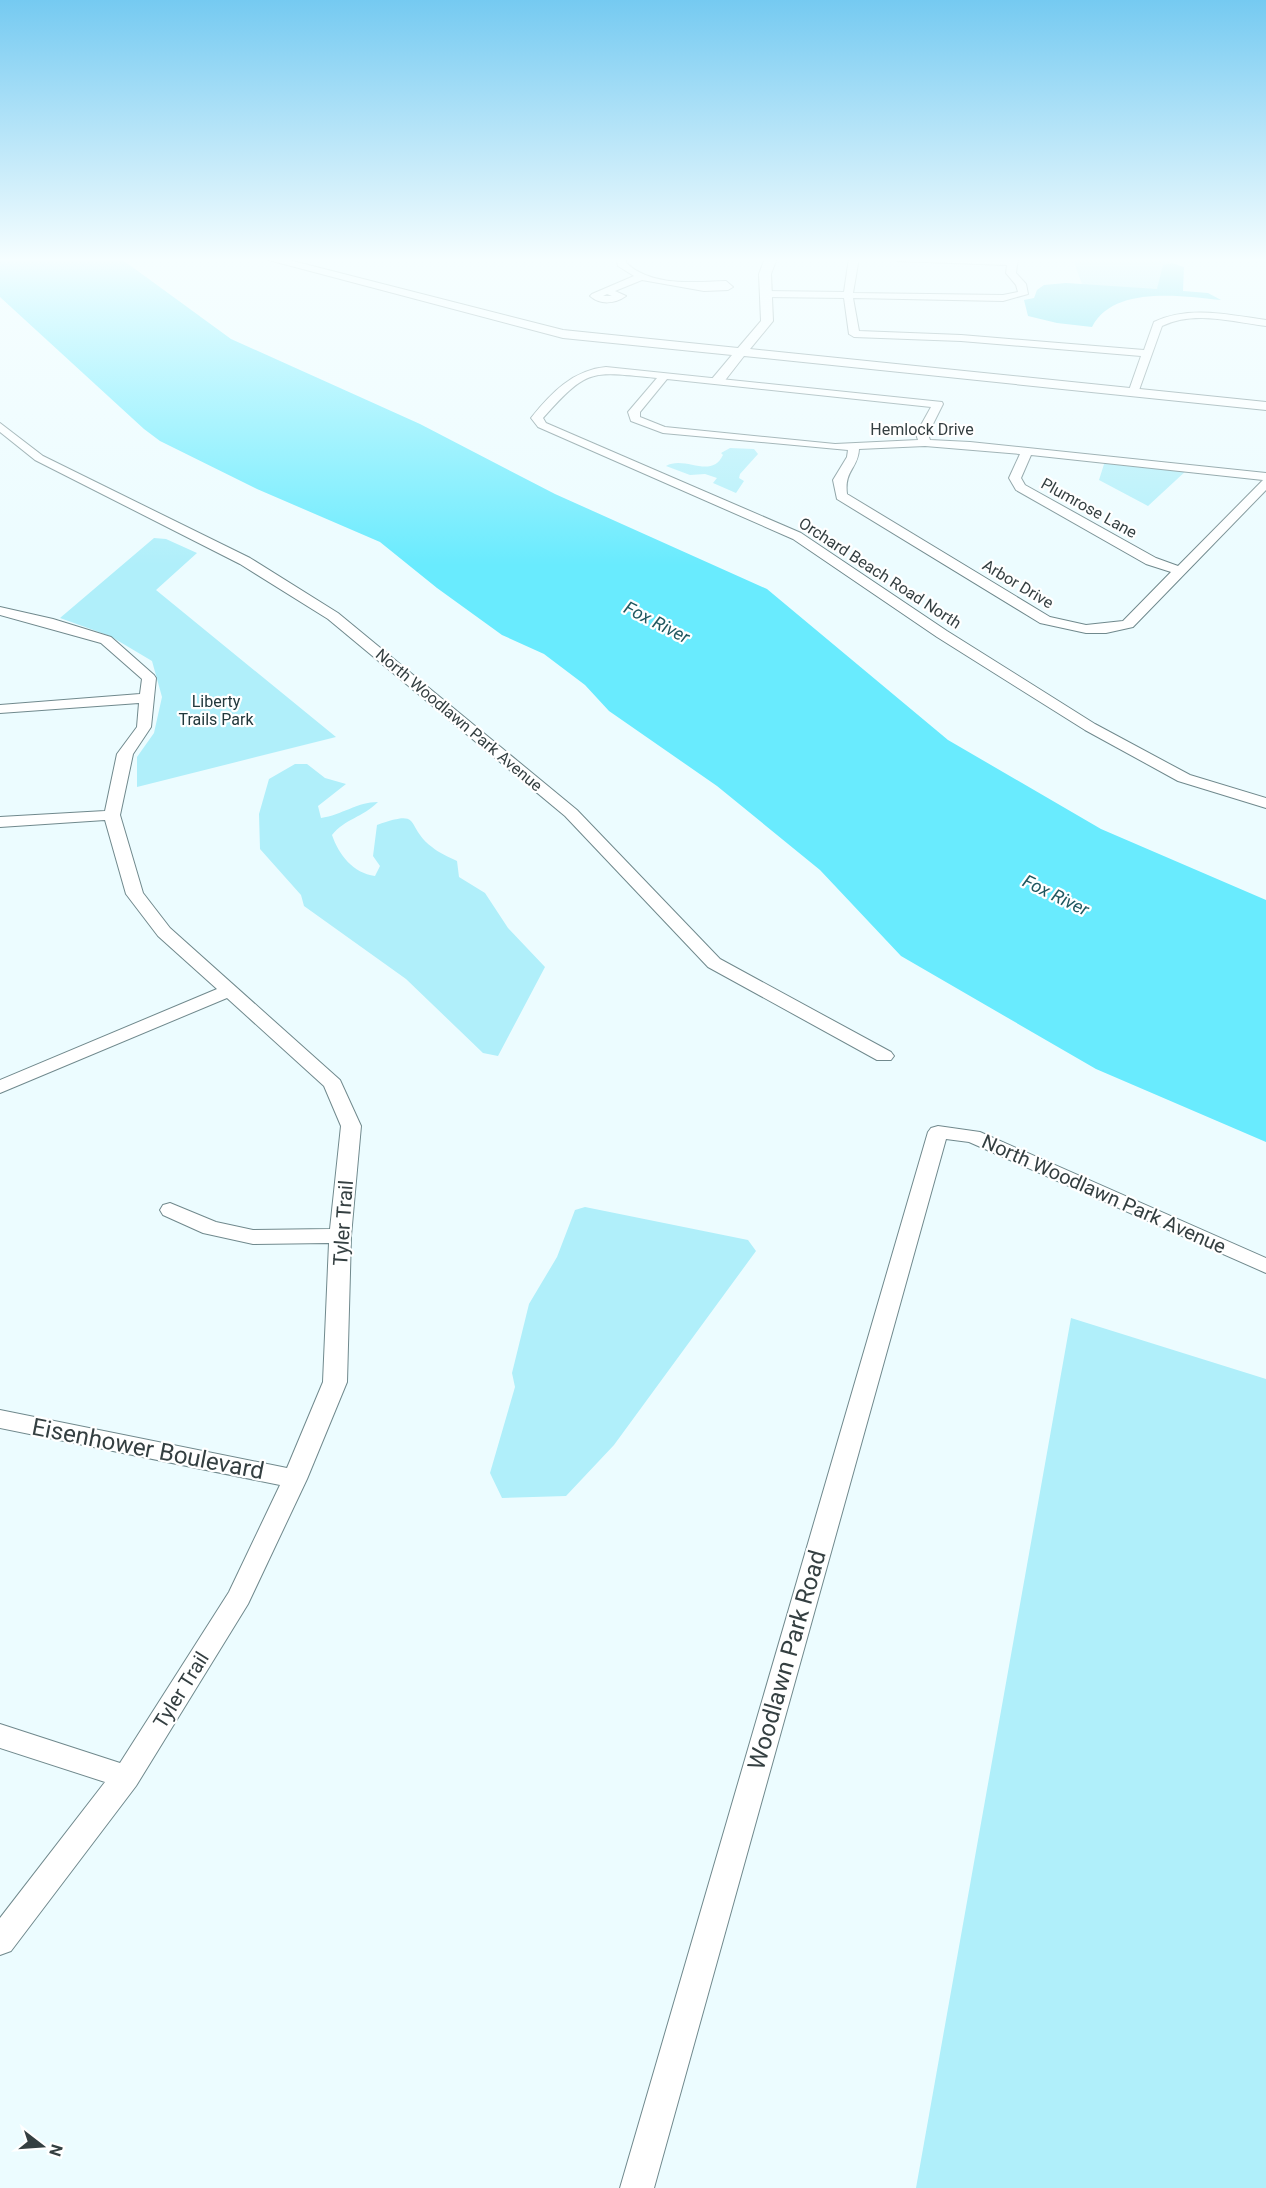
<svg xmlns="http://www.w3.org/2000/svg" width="1266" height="2188" viewBox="0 0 1266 2188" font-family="Roboto,sans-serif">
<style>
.green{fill:#b0effa}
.forest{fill:#59ddf1}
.water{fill:#69ebfe}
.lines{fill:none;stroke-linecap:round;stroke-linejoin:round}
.minor-casing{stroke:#70898d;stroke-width:2}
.tertiary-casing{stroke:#70898d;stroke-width:2}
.minor{fill:#fff;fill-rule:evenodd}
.tertiary{fill:#fff;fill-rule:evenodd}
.labels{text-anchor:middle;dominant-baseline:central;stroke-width:4.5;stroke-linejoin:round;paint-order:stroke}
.far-street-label{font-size:16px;fill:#343f41;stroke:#fff}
.far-park-label{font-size:16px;fill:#23393d;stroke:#fff}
.far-water-label{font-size:18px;font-style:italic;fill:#205860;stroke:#fff}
.street-label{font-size:20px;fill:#343f41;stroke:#fff}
.near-street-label{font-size:24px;fill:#343f41;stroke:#fff}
</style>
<rect width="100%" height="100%" fill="#ecfcff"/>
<path class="green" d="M1076 258 1170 261 1160 294 1083 287 1074 262Z
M730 448 754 449 758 454 740 474 739 478 744 481 736 493 713 483 717 478 705 474 690 475 666 466C685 455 711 480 723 455L721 453Z
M1105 461 1188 469 1148 506 1099 480Z
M154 538 166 539 197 553 156 590 336 737 137 787V757L154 733 162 697 152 661 110 636 60 618Z
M295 764H307L325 778 346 784 318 806 321 818C342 815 357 802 378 802 362 818 346 818 332 835 339 855 353 873 375 876L380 866 373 856 377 825C424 808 404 826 432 847 439 853 449 857 457 861L459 877 485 893 508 928 545 967 498 1056 483 1053 406 979 304 906 301 895 260 849 259 814 269 779Z
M585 1207 748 1240 756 1251 614 1445 566 1496 502 1498 490 1473 515 1387 512 1373 529 1304 557 1257 575 1210Z
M1071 1318 1266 1379V2188H916Z"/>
<path class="forest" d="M1172 263 1184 267 1183 291 1208 293 1221 300C1183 296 1113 285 1092 327L1057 323 1028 316 1024 300 1034 298 1037 290 1044 285 1066 283 1157 289 1163 265Z"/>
<path class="water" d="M0 258H120L231 339 420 424 555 494 767 589 948 740 1101 829 1266 900V1142L1096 1069 901 956 820 870 717 786 609 711 585 685 544 654 502 635 437 588 380 542 257 489 160 441 144 429 0 297Z"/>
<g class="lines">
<defs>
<path id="minor" d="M616 258H626V263C653 287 692 282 726 281L733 287 728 290 704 291 642 280 615 291 626 296C615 304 600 305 590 296L592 294 634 276 618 266ZM607 294 612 296H603Z
M849 258H859L853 293 1003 295 1018 292 1016 285 1006 273 1007 265 897 261 893 258H1018L1016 273 1026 284 1028 294 1003 301 853 298 859 331 961 335 1144 350 1154 322C1189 305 1229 315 1266 320V326C1233 322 1194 310 1162 326L1138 393 1133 396 1128 393 1141 356 961 341 854 337 849 334 844 298 767 297 762 294 767 291 844 292Z
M606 367 942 402 943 404 928 434 930 440 970 442 1266 473V490L1133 627 1106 633H1086L1040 623 837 499 833 480 847 457 848 450 663 433 631 421 628 412 657 378C590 372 589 367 543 418L546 423 801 533 947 631 1095 724 1190 775 1266 798V808L1178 781 1085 730 937 637 793 539 538 427 531 418C551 393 573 370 606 367ZM667 379 931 407 916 434 918 440 835 444 665 427 640 417V412ZM925 446 1020 454 1009 478 1016 490 1146 564 1171 572 1123 621 1086 625 1050 617 847 494C844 470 858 469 859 449ZM1031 455 1263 480 1178 566 1156 558 1025 485 1021 478Z
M0 423 43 456 250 558 338 613 577 810 720 959 891 1052 894 1056 891 1060H877L708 967 565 816 328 619 240 564 35 460 0 432Z
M0 607 53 619 111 637 154 675 156 678 151 727 133 754 120 815 143 893 170 928 340 1080 361 1126 351 1236 347 1382 307 1479 248 1604 136 1786 11 1951 0 1955V1918L105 1782 0 1748V1724L120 1763 229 1592 280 1485 0 1428V1410L287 1468 323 1382 329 1243 253 1244 203 1233 163 1215 160 1210 163 1205 170 1203 216 1222 253 1230 330 1229 341 1126 324 1086 227 998 0 1093V1080L217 989 158 936 126 894 105 820 0 827V817L105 811 117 754 137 727 139 703 0 713V705L140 694 142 679 101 643 0 615Z
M938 1126 980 1132 1266 1258V1273L969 1142 946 1139 654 2188H620L928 1132 931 1128Z"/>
<path id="tertiary" d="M261 258H281L563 330 738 348 761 321 759 274 765 258H777L771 274 773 321 750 349 1266 402V410L744 356 723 383 718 384 711 380 732 355 563 338Z"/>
</defs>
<use href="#minor" class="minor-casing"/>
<use href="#tertiary" class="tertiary-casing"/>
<use href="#minor" class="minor"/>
<use href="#tertiary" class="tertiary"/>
</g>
<linearGradient id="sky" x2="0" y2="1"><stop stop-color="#75caf1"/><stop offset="0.46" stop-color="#f6feff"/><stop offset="1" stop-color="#f6feff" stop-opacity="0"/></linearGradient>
<rect width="1266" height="565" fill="url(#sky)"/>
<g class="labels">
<g class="far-street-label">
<text x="922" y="429">Hemlock Drive</text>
<text transform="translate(1089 508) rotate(29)">Plumrose Lane</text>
<text transform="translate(880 573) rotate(33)">Orchard Beach Road North</text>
<text transform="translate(1018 584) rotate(31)">Arbor Drive</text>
<text transform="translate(459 720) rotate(40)">North Woodlawn Park Avenue</text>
</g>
<g class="far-park-label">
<text x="216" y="701">Liberty<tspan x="216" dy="18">Trails Park</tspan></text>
</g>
<g class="far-water-label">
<text transform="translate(657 622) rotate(27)">Fox River</text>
<text transform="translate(1056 895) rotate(26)">Fox River</text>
</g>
<g class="street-label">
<text transform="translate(1104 1194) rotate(24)">North Woodlawn Park Avenue</text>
<text transform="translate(343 1223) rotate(-86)">Tyler Trail</text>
<text transform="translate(181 1690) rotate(-58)">Tyler Trail</text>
</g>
<g class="near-street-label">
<text transform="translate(148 1449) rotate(11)">Eisenhower Boulevard</text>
<text transform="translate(787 1660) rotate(-74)">Woodlawn Park Road</text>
</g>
</g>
<g transform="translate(42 2146) rotate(107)" stroke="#ffffff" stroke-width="4.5" paint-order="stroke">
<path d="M0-4.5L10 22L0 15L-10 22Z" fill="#343f41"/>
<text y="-9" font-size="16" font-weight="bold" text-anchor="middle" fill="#343f41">N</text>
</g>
</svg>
